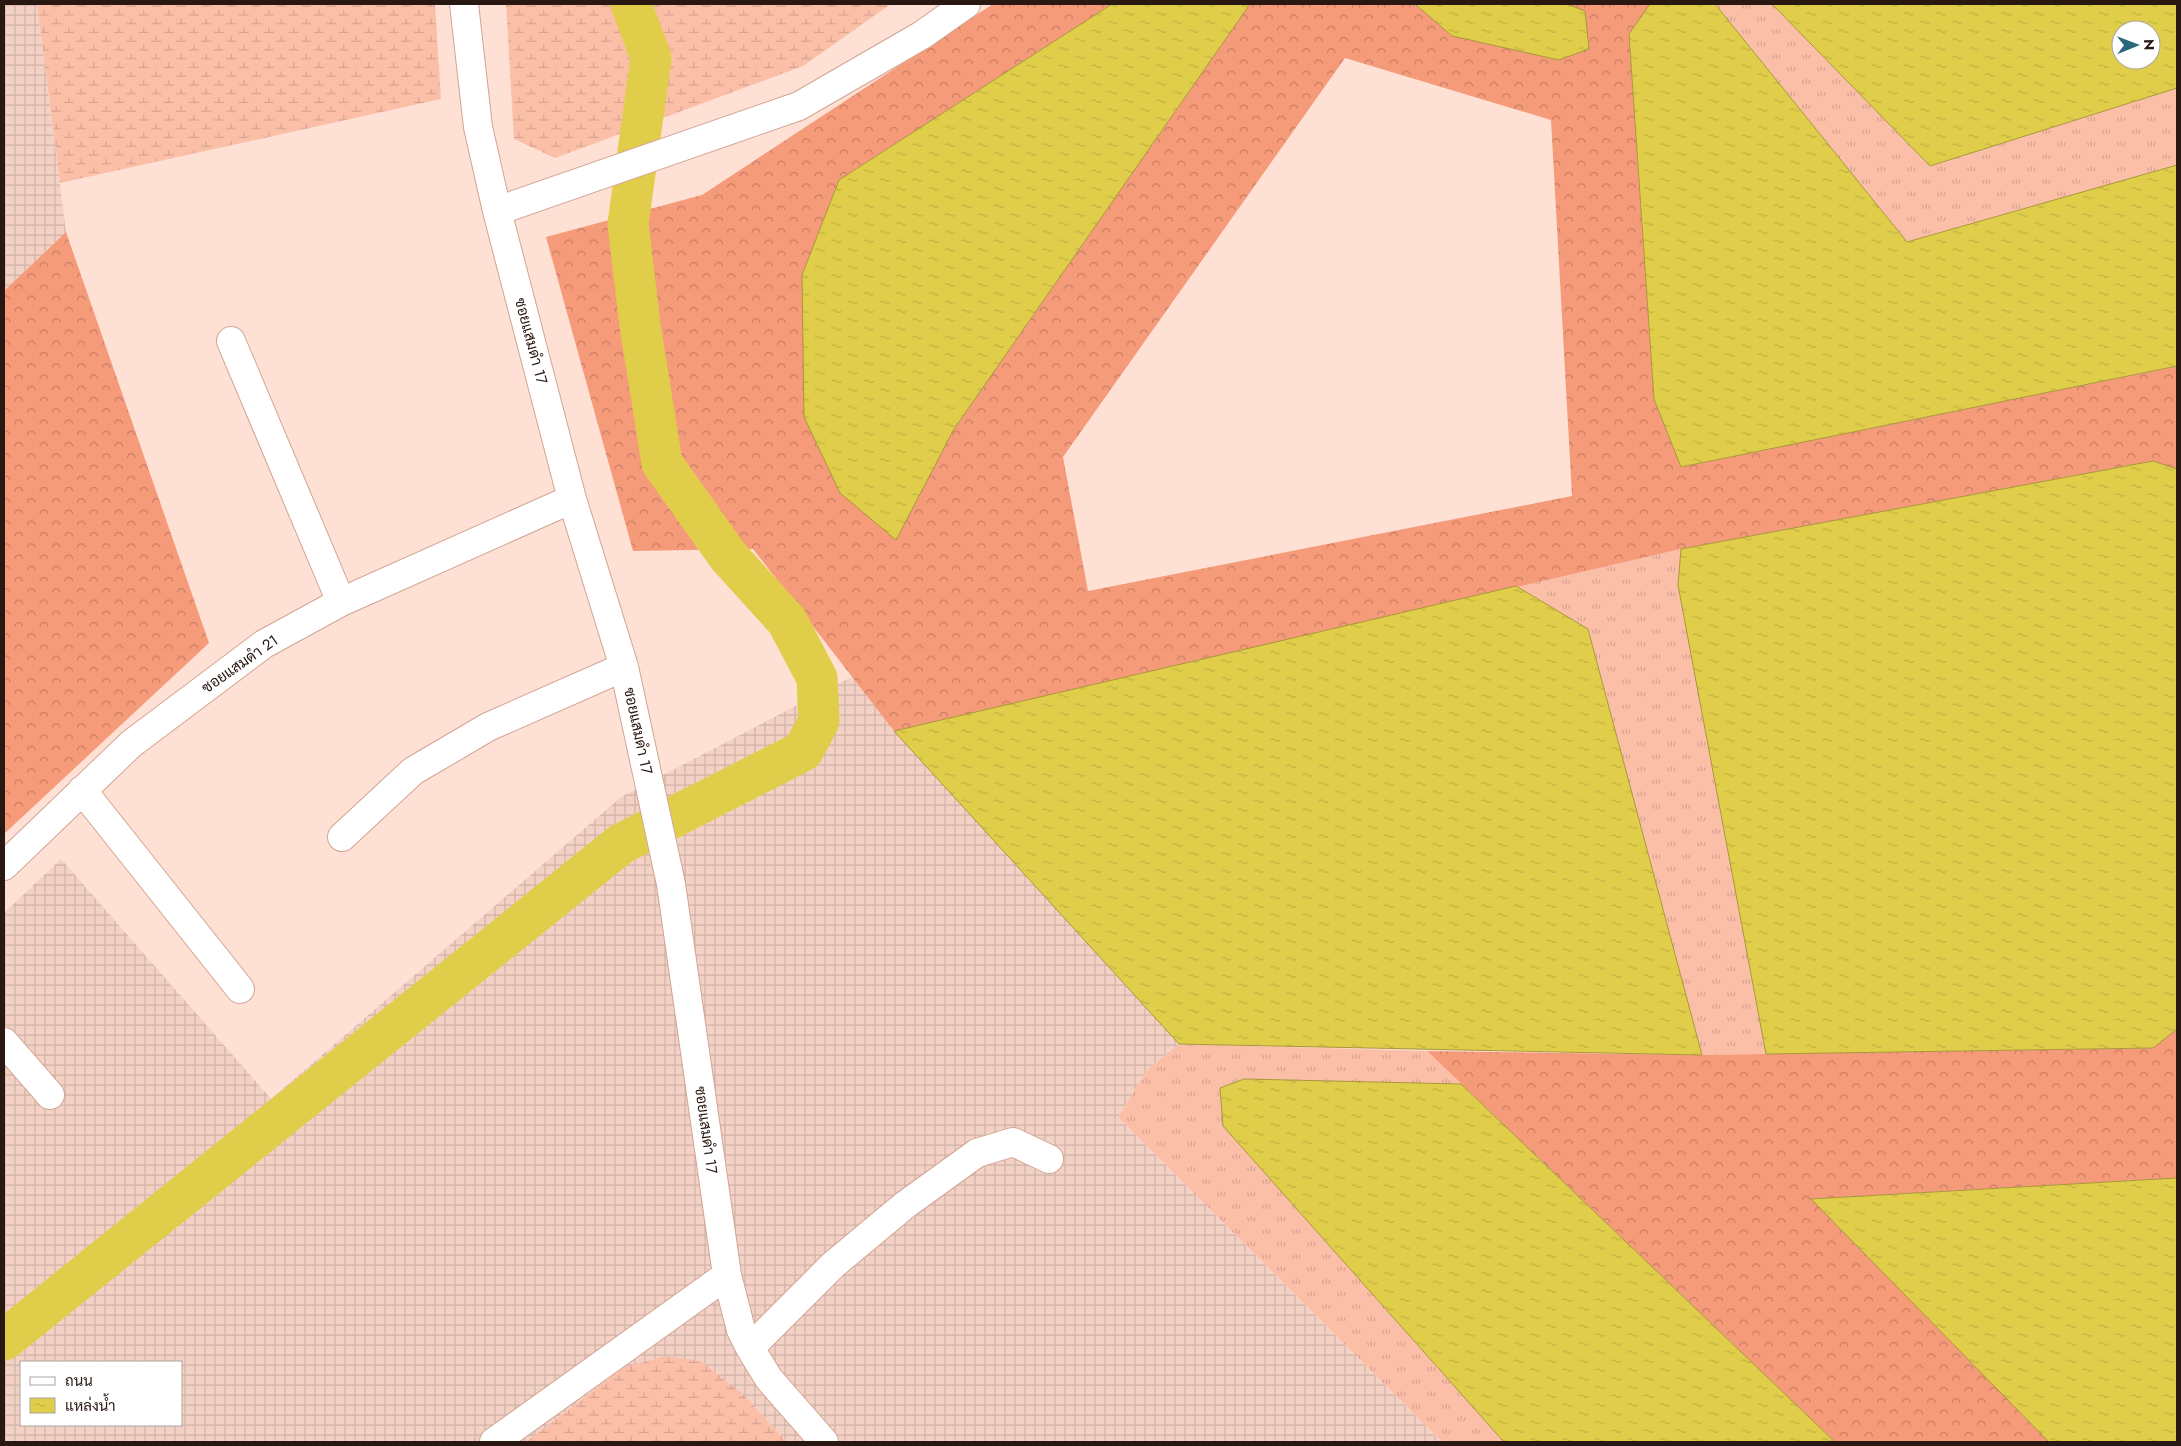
<svg xmlns="http://www.w3.org/2000/svg" width="2181" height="1446" viewBox="0 0 2181 1446" font-family="Jost,Sarabun,sans-serif">
<style>
.industrial{fill:url(#industrial-grid);fill-rule:evenodd}
.grass{fill:url(#grass-tufts)}
.forest{fill:url(#forest-crowns);fill-rule:evenodd}
.wetland{fill:url(#wetland-marsh)}
.water{fill:url(#water-ripples);stroke:#a9973a;fill-rule:evenodd}
.lines{fill:none;stroke-linecap:round;stroke-linejoin:round}
.canal{stroke:#e0ce4b;stroke-width:41}
.minor-casing{stroke:#d3a493;stroke-width:30}
.minor{stroke:#fff;stroke-width:28}
.labels{text-anchor:middle;dominant-baseline:central;stroke-width:5;stroke-linejoin:round;paint-order:stroke}
.street-label{font-size:15px;fill:#291812;stroke:#fff}
</style>
<defs>
<pattern id="industrial-grid" width="8" height="8" patternUnits="userSpaceOnUse" patternTransform="scale(1.25)"><rect width="8" height="8" fill="#f4d1c5"/><path d="M0 4h8M4 0v8" fill="none" stroke="#d1b3a8"/></pattern>
<pattern id="grass-tufts" width="24" height="20" patternUnits="userSpaceOnUse" patternTransform="scale(1.25)"><rect width="24" height="20" fill="#fbbfa8"/><path d="M3 7l-1-3M5 7V3M7 7l1-3M15 17l-1-3M17 17v-4M19 17l1-3" fill="none" stroke="#d7a390"/></pattern>
<pattern id="forest-crowns" width="20" height="18" patternUnits="userSpaceOnUse" patternTransform="scale(1.25)"><rect width="20" height="18" fill="#f69b7a"/><path d="M2 6a3 3 0 1 1 6 0M12 15a3 3 0 1 1 6 0" fill="none" stroke="#c77d63"/></pattern>
<pattern id="wetland-marsh" width="20" height="14" patternUnits="userSpaceOnUse" patternTransform="scale(1.25)"><rect width="20" height="14" fill="#fbbfa8"/><path d="M1 5h8M5 5V1M11 12h8M15 12V8" fill="none" stroke="#d7a390"/></pattern>
<pattern id="water-ripples" width="26" height="14" patternUnits="userSpaceOnUse" patternTransform="scale(1.25)"><rect width="26" height="14" fill="#e0ce4b"/><path d="M2 4q2-2 4 0t4 0M15 11q2-2 4 0t4 0" fill="none" stroke="#c0b040"/></pattern>
</defs>
<rect width="100%" height="100%" fill="#fee0d5"/>
<path class="industrial" d="M4 4H37L66 232 4 291Z
M853 676 894 731 1179 1044 1147 1070 1118 1117 1442 1442H787L744 1395 623 1368 526 1442H4V913L61 859 271 1099 621 797ZM21 1362H181V1425H21Z"/>
<path class="grass" d="M1715 4H1772L1930 166 2177 88V165L1907 242Z
M1681 549 1679 585 1766 1054 1702 1055 1588 629 1516 586Z
M1179 1044 1427 1051 1461 1084 1244 1079 1223 1126 1504 1442H1442L1118 1117 1147 1070Z"/>
<path class="forest" d="M993 4H1112L839 180 802 275 896 539 954 429 1250 4H1415L1452 36 1585 11 1567 4H1650L1629 34 1654 399 1681 467 2177 366V469L2153 461 1681 549 894 731 753 549 633 551 546 237 702 195ZM1345 58 1551 120 1572 496 1088 591 1063 457Z
M66 232 209 643 4 834V291Z
M2177 1029V1178L1812 1199 2049 1442H1835L1427 1051 1702 1055 2153 1048Z"/>
<path class="wetland" d="M37 4H435L441 99 60 183Z
M506 4H891L803 66 555 158 514 139Z
M665 1356 701 1361 744 1395 787 1442H526L623 1368Z"/>
<path class="water" d="M1112 4H1250L954 429 896 540 840 493 804 417 802 275 839 180Z
M1415 4H1567L1585 11 1589 49 1559 60 1452 36Z
M1650 4H1715L1907 242 2177 165V366L1681 467 1654 399 1629 34Z
M1772 4H2177V88L1930 166ZM2121 30H2151V60H2121Z
M2153 461 2177 469V1029L2153 1048 1766 1054 1678 585 1681 549Z
M1516 586 1588 629 1702 1055 1179 1044 894 731Z
M1244 1079 1461 1084 1835 1442H1504L1223 1126 1220 1088Z
M2177 1178V1442H2049L1811 1199Z"/>
<g class="lines">
<path class="canal" d="M4 1340 621 844 803 751 819 721 817 678 787 621 728 556 662 463 640 325 628 224 651 58 631 4"/>
<defs>
<path id="minor" d="M464 4 478 127 497 211 572 499 624 667 671 884 727 1275 741 1330 750 1348 769 1379 824 1442
M497 211 799 106 922 35 966 4
M231 341 341 602
M82 790 240 989
M342 837 413 771 488 727 624 667
M4 866 131 744 264 644 341 602 572 499
M4 1042 50 1095
M750 1348 833 1265 905 1205 977 1153 1013 1142 1049 1159
M494 1442 727 1275"/>
</defs>
<use href="#minor" class="minor-casing"/>
<use href="#minor" class="minor"/>
</g>
<g class="labels">
<g class="street-label">
<text transform="translate(531 341) rotate(75)">ซอยแสมดำ 17</text>
<text transform="translate(240 664) rotate(-35)">ซอยแสมดำ 21</text>
<text transform="translate(638 731) rotate(78)">ซอยแสมดำ 17</text>
<text transform="translate(706 1130) rotate(82)">ซอยแสมดำ 17</text>
</g>
</g>
<rect width="2181" height="1446" fill="none" stroke="#291812" stroke-width="10"/>
<rect x="20" y="1361" width="162" height="65" fill="#ffffff" stroke="#a9a3a0"/>
<rect x="30" y="1377" width="25" height="8" fill="#ffffff" stroke="#a9a3a0"/>
<text x="65" y="1386" font-size="15" fill="#291812">ถนน</text>
<rect x="30" y="1398" width="25" height="15" fill="url(#water-ripples)" stroke="#a9a3a0"/>
<text x="65" y="1411" font-size="15" fill="#291812">แหล่งน้ำ</text>
<g transform="translate(2136 45) rotate(89)"><circle r="24" fill="#ffffff" stroke="#a9a3a0"/>
<path d="M0-4L9 19L0 12L-9 19Z" fill="#27687c"/>
<text y="-8" font-size="14" font-weight="bold" text-anchor="middle" fill="#291812">N</text>
</g>
</svg>
